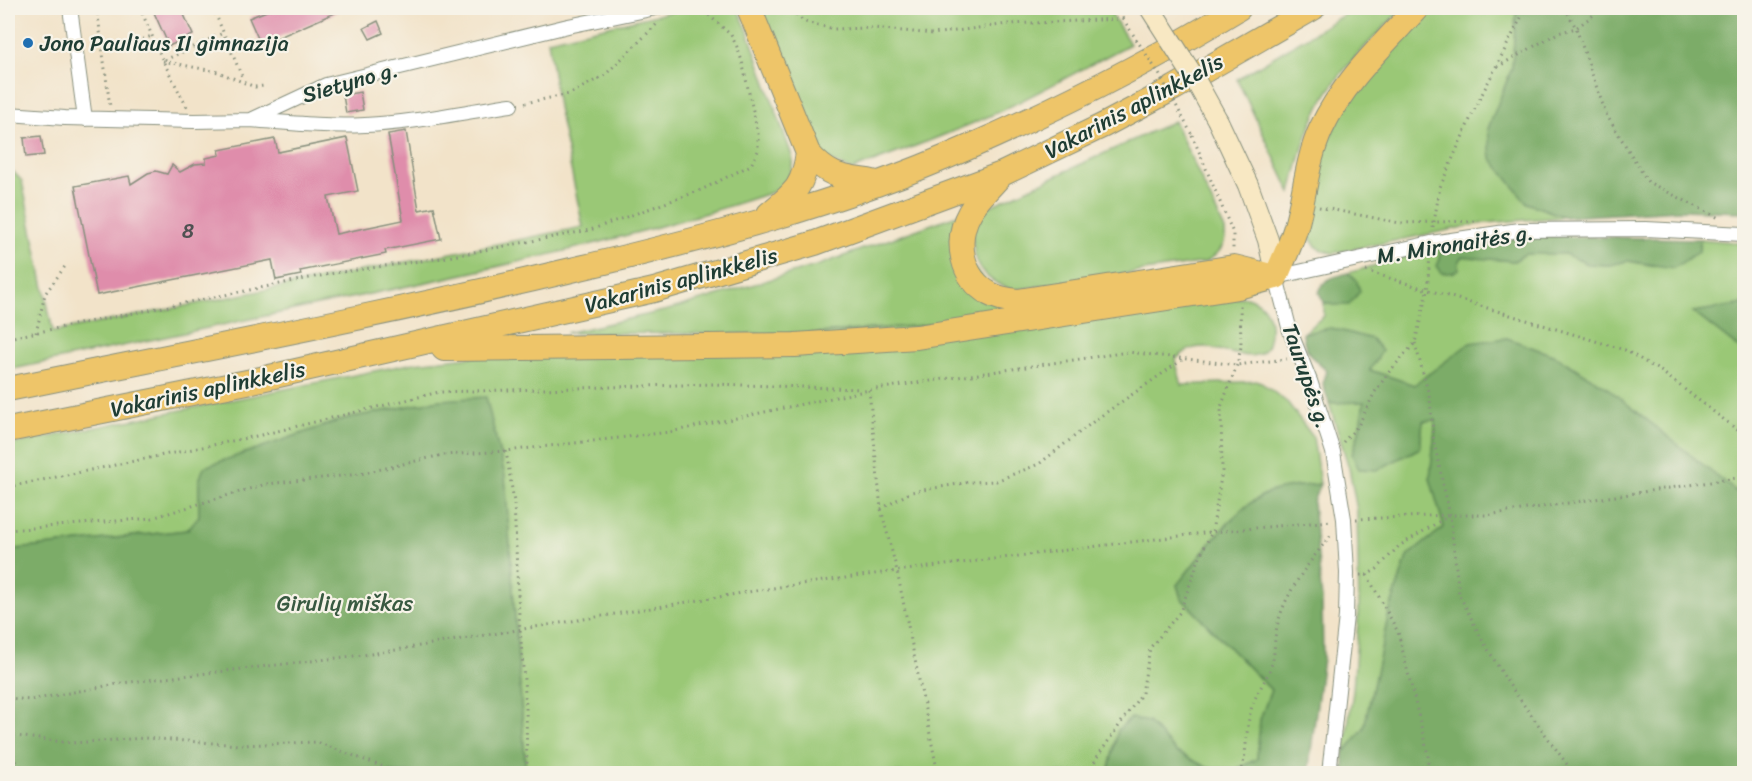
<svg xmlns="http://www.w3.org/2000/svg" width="1752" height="781" viewBox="0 0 1752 781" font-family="Sriracha,sans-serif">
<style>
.green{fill:#9ac876;stroke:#5c8255;stroke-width:1.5}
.forest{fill:#7bac67;stroke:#4d744e;stroke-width:1.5}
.building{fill:#df8dab}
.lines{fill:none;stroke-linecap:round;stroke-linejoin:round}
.street-casing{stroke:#88907e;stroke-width:16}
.secondary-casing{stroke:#88907e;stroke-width:22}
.highway-casing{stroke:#88907e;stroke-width:26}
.path{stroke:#88907e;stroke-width:3;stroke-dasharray:1.5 4.5;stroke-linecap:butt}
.street{stroke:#fff;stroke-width:14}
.secondary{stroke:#f8e8c3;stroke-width:20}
.highway{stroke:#eec569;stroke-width:24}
.secondary-bridge-casing{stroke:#88907e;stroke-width:22;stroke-linecap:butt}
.path-bridge{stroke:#88907e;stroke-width:3;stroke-dasharray:1.5 4.5;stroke-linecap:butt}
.secondary-bridge{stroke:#f8e8c3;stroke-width:20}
.poi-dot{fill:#1f6fb2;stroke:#f7f3e8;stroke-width:2}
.labels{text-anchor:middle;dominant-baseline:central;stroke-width:4.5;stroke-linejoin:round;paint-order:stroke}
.number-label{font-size:20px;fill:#4f5152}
.poi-label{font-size:22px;fill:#1f3d34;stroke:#f7f3e8;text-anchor:start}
.street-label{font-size:22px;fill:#1f3d34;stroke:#f7f3e8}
.park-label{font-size:22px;fill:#385941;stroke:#f7f3e8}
</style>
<rect width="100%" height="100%" fill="#f7f3e8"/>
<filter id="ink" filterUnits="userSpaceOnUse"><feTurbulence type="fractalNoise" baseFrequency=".0167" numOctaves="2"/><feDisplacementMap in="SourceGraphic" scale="12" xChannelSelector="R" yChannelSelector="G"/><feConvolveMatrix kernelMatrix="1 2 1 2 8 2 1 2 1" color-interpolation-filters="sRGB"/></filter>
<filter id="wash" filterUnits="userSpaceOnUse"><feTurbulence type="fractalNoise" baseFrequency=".008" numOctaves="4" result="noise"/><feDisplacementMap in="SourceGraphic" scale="24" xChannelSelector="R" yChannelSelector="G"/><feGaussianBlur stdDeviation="1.35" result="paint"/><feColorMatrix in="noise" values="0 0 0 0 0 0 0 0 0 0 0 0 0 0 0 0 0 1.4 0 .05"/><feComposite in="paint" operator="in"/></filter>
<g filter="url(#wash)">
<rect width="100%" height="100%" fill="#f2e3c9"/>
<path class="green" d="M687 8H733L740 14 747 29 792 156C794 173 787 183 773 192 632 239 487 270 341 300 230 323 119 346 8 370V166L22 181 53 332 583 227 558 107 548 40Z
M763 8H1108L1130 44C1084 68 1039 93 992 115 946 135 898 153 851 170L821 156 762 14Z
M1355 8H1403C1371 41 1332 75 1314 118 1303 142 1297 168 1291 193L1237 79Z
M1431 8H1519L1516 14 1512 68 1488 129 1527 203 1565 217 1485 223 1333 253C1321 251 1316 248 1310 238L1315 176 1339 114 1375 67Z
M1174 121 1225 230C1227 246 1218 254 1206 262L1013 290C988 282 976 271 973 244 973 239 972 235 973 230 976 223 980 216 984 209Z
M957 215 951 242 1011 310 924 325 803 334 566 333 668 310 819 265Z
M1700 239 1744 243V304L1694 313 1744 352V498L1605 386 1555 356 1507 338 1470 344 1414 385 1370 370 1303 333 1324 316V302L1333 305 1356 279 1348 273 1440 247V259L1459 260 1462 256 1514 261 1525 254 1538 253 1565 254 1588 264 1609 265 1628 261 1655 266 1699 251Z
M1246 297C1256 300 1262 303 1267 313 1271 322 1271 331 1269 340 1265 370 1222 348 1204 347 1192 346 1183 352 1175 360L1182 385 1259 381 1288 403 1313 437 1320 484C1305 486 1287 486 1273 491 1236 503 1201 555 1177 585L1181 598 1271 690 1260 720 1257 759 1235 770 1208 768 1176 752 1148 722 1118 730 1108 773 526 774 505 476 486 398 440 400 344 419 205 467 199 481V517L187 530 8 550V445L414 363 478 356 621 352Z
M1364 401 1359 432 1352 455 1377 470 1420 448 1423 421 1436 420 1430 478 1444 527 1407 557 1389 613 1364 728 1344 753 1353 691 1359 608 1357 510 1349 468 1329 403Z"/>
<path class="forest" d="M1519 8H1744V212L1680 210 1565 217 1527 203 1491 158 1488 129 1512 68 1516 14Z
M1542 236 1700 239 1699 251 1674 268 1628 261 1609 265 1588 264 1565 254H1525L1514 261 1462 257 1459 260V269L1452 273H1442L1437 266 1440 259V247L1497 240Z
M1348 273 1356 279 1360 291 1349 305H1333L1324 302 1319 293C1324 277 1333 278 1348 273Z
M1744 304V352L1693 312Z
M1331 328 1372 339 1382 351 1370 370 1414 385 1470 343 1507 338 1555 356 1605 386 1744 498V773H1344V753L1364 728 1389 613 1407 557 1444 527 1430 478 1436 420 1423 421 1420 448 1377 470 1359 469 1352 455 1359 432 1364 402 1329 403 1323 384 1327 371C1313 359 1304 352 1303 333Z
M486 397 505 476 526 773H8V550L187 530 199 516V481L204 467 344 419 440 400Z
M1320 484 1313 502 1322 600 1323 658 1308 773H1108L1118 730 1131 718 1148 722 1176 752 1208 768 1235 770 1257 759 1260 720 1271 690 1181 598 1177 585C1201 556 1237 503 1273 491 1287 486 1305 486 1320 484Z"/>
<g id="blocks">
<path class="building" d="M152 8H181L193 35 169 46Z
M274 8H346L261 45 249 18Z
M378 21 383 33 370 39 364 28Z
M360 92 363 110 346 113 343 95Z
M406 131 419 210 434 207 441 239 385 250 386 254 300 271 301 275 276 280 272 260 97 295 75 186 129 176 131 184 148 173 156 171 167 174 172 165 180 172 195 164 206 163V158L220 155 219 150 275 139 278 152 347 138 358 191 328 197 336 234 403 220 388 134Z
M41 136 44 155 26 157 24 138Z"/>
</g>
</g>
<g filter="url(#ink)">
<use href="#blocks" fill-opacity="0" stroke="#88907e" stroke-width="1.5"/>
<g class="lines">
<defs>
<path id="street" d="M70 8 85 119
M8 114 65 118 194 121 251 120 326 85 568 26 656 8
M251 120C289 123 327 127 365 125 414 123 462 112 511 105
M1329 774 1346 616 1347 573 1344 519 1333 452 1310 381 1290 331 1276 277 1431 243 1519 230 1646 229 1744 234"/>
<path id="secondary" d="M1218 121 1248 185 1268 240 1276 277"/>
<path id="highway" d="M749 8 808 153C830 178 842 177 873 182
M1000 176C990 187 977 199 970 212 954 240 961 278 990 294 999 299 1009 300 1018 301L1234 267 1274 277
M769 214C795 192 803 188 808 153
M1276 277C1282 262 1290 246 1295 230 1305 197 1306 162 1321 129 1343 82 1383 45 1417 8
M444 349 795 345 917 337 1238 287 1276 277
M8 389C193 351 379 316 563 272 700 240 838 205 967 148 1061 107 1152 61 1239 8
M8 430 252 381 654 290 815 243 1002 174 1104 125 1174 88 1313 8"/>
</defs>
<use href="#street" class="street-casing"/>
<use href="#secondary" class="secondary-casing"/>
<use href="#highway" class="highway-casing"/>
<path class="path" d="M97 8 110 107
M140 8 163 61 188 109
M213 8 243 79
M786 8 805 22 834 29 873 28 933 34 1008 24 1123 19
M1115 8 1123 19
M1565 8 1576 28 1606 114 1648 182 1719 218
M137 41 152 36
M165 60 223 33
M163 61 218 72 255 87 264 86
M1497 67 1558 33 1576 28 1603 8
M525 103 570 94 605 75 659 22
M1192 135 1233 233V250
M1319 207 1400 223 1476 221
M1433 228 1440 187 1476 106 1526 8
M1366 271 1625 350 1662 372 1744 435
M36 333 45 294 66 265
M8 338 335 273 442 258 590 230 701 190 751 165 758 151V134L742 61 737 47 731 35 701 8
M1415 343 1430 399 1434 443 1450 515 1459 594 1480 636 1508 683 1574 774
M869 390 881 509 897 571 938 774
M1343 442 1358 426 1375 392 1389 372 1415 343 1427 291 1430 256
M506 451 514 502 519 616 526 706 527 774
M8 487 261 435 439 392 713 384 862 389
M881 509 911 492 970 482 996 481 1039 464 1098 418 1182 360
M1356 519 1450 515
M8 530 152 518 266 484 360 474 442 455 506 451 670 432 869 390 1128 352 1237 365 1287 359
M1360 575H1367L1377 569 1399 546 1450 515H1487L1744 477
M1367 575 1398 632 1428 755V774
M8 698 31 700 122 683 371 654 779 587 897 571 1212 532 1332 521
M8 735 72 743 145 738 240 745 317 742 402 774
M8 752 28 774
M1093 774 1095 760 1142 693 1150 648 1180 612 1200 556 1212 532 1222 471 1221 407 1237 365 1241 347 1240 304
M1240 774C1248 753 1245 731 1251 710 1255 693 1269 678 1273 659 1275 650 1274 641 1276 632 1282 596 1308 564 1330 536
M1741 774 1744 765"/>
<use href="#street" class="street"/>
<use href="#secondary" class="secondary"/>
<use href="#highway" class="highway"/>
<defs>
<path id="secondary-bridge" d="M1150 8 1192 74 1218 121"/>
</defs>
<use href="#secondary-bridge" class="secondary-bridge-casing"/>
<path class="path-bridge" d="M1123 19 1161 77 1192 135"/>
<use href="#secondary-bridge" class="secondary-bridge"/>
</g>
</g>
<circle class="poi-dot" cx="28" cy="43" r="6"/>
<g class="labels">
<g class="number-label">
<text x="188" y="231">8</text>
</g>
<g class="poi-label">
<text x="40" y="43">Jono Pauliaus II gimnazija</text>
</g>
<g class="street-label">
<text transform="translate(350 82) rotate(-16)">Sietyno g.</text>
<text transform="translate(1134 106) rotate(-28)">Vakarinis aplinkkelis</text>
<text transform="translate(1455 244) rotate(-9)">M. Mironaitės g.</text>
<text transform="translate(681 280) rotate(-15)">Vakarinis aplinkkelis</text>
<text transform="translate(1307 376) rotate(71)">Taurupės g.</text>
<text transform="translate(208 389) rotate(-12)">Vakarinis aplinkkelis</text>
</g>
<g class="park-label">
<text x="345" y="603">Girulių miškas</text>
</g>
</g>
<rect width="1752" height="781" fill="none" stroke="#f7f3e8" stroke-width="30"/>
</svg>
